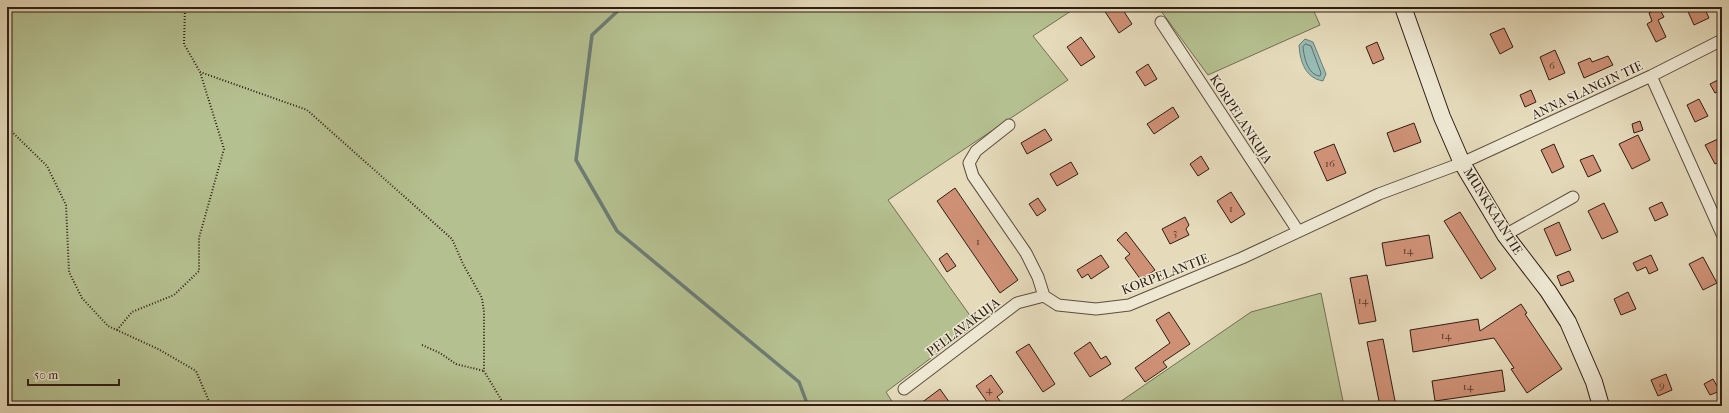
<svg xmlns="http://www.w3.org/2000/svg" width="1729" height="413" viewBox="0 0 1729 413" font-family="'IM FELL French Canon',serif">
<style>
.green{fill:#b5c090;stroke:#726f52}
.water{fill:#96bbb4;stroke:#6d7c74}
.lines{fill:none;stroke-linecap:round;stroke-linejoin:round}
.shore{stroke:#636c64;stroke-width:1}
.stream{stroke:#6d7c74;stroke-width:3.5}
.building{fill:#cf9176;stroke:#301e14}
.street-casing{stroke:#5d4d3e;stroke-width:13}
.secondary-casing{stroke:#301e14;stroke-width:18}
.path{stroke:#301e14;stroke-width:2;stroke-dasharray:1 2;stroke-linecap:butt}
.street{stroke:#eee8d3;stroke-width:11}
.secondary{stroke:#eee8d3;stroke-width:16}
.labels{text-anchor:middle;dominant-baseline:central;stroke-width:3;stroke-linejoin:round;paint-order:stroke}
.number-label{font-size:11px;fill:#583b2c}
.street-label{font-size:13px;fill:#301e14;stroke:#eee8d3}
</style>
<rect width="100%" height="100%" fill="#e5dbbb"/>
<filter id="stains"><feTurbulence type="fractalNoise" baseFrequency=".005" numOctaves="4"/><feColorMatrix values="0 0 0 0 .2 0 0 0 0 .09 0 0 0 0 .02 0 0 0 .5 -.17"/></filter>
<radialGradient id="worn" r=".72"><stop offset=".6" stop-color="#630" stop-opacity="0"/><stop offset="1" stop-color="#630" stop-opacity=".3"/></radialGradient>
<path class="green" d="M7 7H1077L1033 36 1068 80 888 200 976 324 886 392 895 406H7Z
M1158 7H1312L1320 25 1208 75Z
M1321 293 1344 406H1114L1251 312Z"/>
<path class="water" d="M1305 39 1313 42 1326 74 1323 81C1305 78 1300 61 1299 45Z"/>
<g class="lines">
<path class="shore" d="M1306 44 1311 46 1321 73 1320 76C1308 75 1304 58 1303 47Z"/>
<path class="stream" d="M622 7 592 35 576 160 617 231 799 382 808 406"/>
</g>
<path class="building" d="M1102 7H1121L1132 24 1119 33Z
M1686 7H1704L1709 18 1694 25Z
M1659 8 1664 17 1658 20 1666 37 1656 42 1647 24 1652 21 1649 13Z
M1504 28 1513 47 1500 54 1490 34Z
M1081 37 1095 57 1081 66 1067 47Z
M1377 42 1384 59 1373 64 1366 47Z
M1555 50 1565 73 1549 80 1540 57Z
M1608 56 1613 65 1584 78 1578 63 1590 58 1592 62Z
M1148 64 1157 79 1145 86 1136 72Z
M1722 78V90L1715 93 1710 84Z
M1531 90 1536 102 1525 107 1520 95Z
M1699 99 1708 116 1695 122 1687 105Z
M1173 107 1179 117 1154 134 1147 124Z
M1640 121 1643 130 1634 133 1632 124Z
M1414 123 1421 142 1394 152 1387 133Z
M1045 129 1052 140 1027 154 1021 143Z
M1638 135 1650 160 1632 169 1619 144Z
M1718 139 1722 147V161L1715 164 1705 145Z
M1334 144 1346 173 1327 181 1314 152Z
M1554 144 1564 167 1552 173 1541 150Z
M1593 155 1601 171 1588 177 1580 160Z
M1201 156 1209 169 1198 176 1190 164Z
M1071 162 1078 174 1057 186 1050 174Z
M955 188 1018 280 1000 293 937 201Z
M1231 192 1245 214 1231 223 1217 201Z
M1038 198 1046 210 1037 216 1029 204Z
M1662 202 1668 215 1655 221 1649 208Z
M1604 203 1618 232 1602 239 1588 211Z
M1460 212 1496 269 1481 279 1444 221Z
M1185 217 1189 225 1186 229 1189 235 1170 244 1162 229Z
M1559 222 1571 250 1556 256 1544 229Z
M1126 232 1155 270 1141 280 1125 258 1130 254 1117 240Z
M1429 235 1433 258 1386 266 1382 243Z
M947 253 956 266 947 272 939 259Z
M1101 255 1109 267 1091 279 1088 274 1082 278 1077 270Z
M1651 255 1658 270 1649 274 1646 267 1637 271 1633 263Z
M1703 257 1717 283 1703 290 1689 264Z
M1569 271 1574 281 1561 286 1557 276Z
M1367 275 1376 321 1359 324 1350 278Z
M1628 292 1636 309 1621 315 1614 299Z
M1521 304 1527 313 1525 314 1562 369 1527 393 1511 369 1514 368 1494 338 1413 352 1410 330 1478 319 1480 331Z
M1169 312 1190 344 1163 362 1167 367 1145 382 1135 368 1170 343 1156 320Z
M1383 339 1396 406H1380L1367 342Z
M1090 342 1101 359 1106 356 1111 364 1090 377 1074 353Z
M1029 344 1055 384 1043 392 1016 352Z
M1502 370 1505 391 1435 401 1432 381Z
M1666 374 1672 390 1658 396 1651 380Z
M991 375 1003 392 997 397 1004 406H990L976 386Z
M1713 379 1720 391 1710 395 1704 384Z
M940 389 952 406H917Z"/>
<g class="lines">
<defs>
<path id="street" d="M1161 22 1298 231
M1651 76 1722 234
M1009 125 976 151 969 163 973 176 1026 253 1038 277 1044 296 1058 305 1096 309 1129 305 1242 258 1379 194 1462 163 1651 76 1722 40
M1505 235 1573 197
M904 389 1017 303 1044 296"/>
<path id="secondary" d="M1403 7 1442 117 1462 163 1505 235 1548 291 1568 322 1594 382 1601 406"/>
</defs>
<use href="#street" class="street-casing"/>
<use href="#secondary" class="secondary-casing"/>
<path class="path" d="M185 7 184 44 200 72 307 110 452 239 463 264 482 298 484 312V371L505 406
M7 127 47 166 66 205 69 272 82 298 108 326 158 349 196 371 211 406
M117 330 132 312 174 295 199 271V238L224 149 200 72
M422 345 440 353 456 364 484 371"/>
<use href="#street" class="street"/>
<use href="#secondary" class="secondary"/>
</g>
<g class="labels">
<g class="number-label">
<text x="1552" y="65">6</text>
<text x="1330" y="163">16</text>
<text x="1231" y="208">1</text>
<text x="1175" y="232">3</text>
<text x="978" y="241">1</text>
<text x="1408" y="250">14</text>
<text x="1363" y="300">14</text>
<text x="1446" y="335">14</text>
<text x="1662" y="385">9</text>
<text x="1468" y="386">14</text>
<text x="989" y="389">4</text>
</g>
<g class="street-label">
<text transform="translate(1587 90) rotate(-25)">ANNA SLANGIN TIE</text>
<text transform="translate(1241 119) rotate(57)">KORPELANKUJA</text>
<text transform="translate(1493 211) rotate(58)">MUNKKAANTIE</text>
<text transform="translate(1165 274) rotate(-21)">KORPELANTIE</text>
<text transform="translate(963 327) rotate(-37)">PELLAVAKUJA</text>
</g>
</g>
<rect width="1729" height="413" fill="none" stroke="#e5dbbb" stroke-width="24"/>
<rect x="8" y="8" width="1713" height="397" fill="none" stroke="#301e14" stroke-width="2"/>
<rect x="12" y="12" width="1705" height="389" fill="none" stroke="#301e14"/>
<path d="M28 379v6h91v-6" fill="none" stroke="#301e14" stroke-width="2"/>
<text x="34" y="379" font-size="12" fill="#301e14" stroke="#eee8d3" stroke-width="3" paint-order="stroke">50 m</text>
<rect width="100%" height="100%" filter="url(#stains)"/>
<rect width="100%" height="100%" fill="url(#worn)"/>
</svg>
